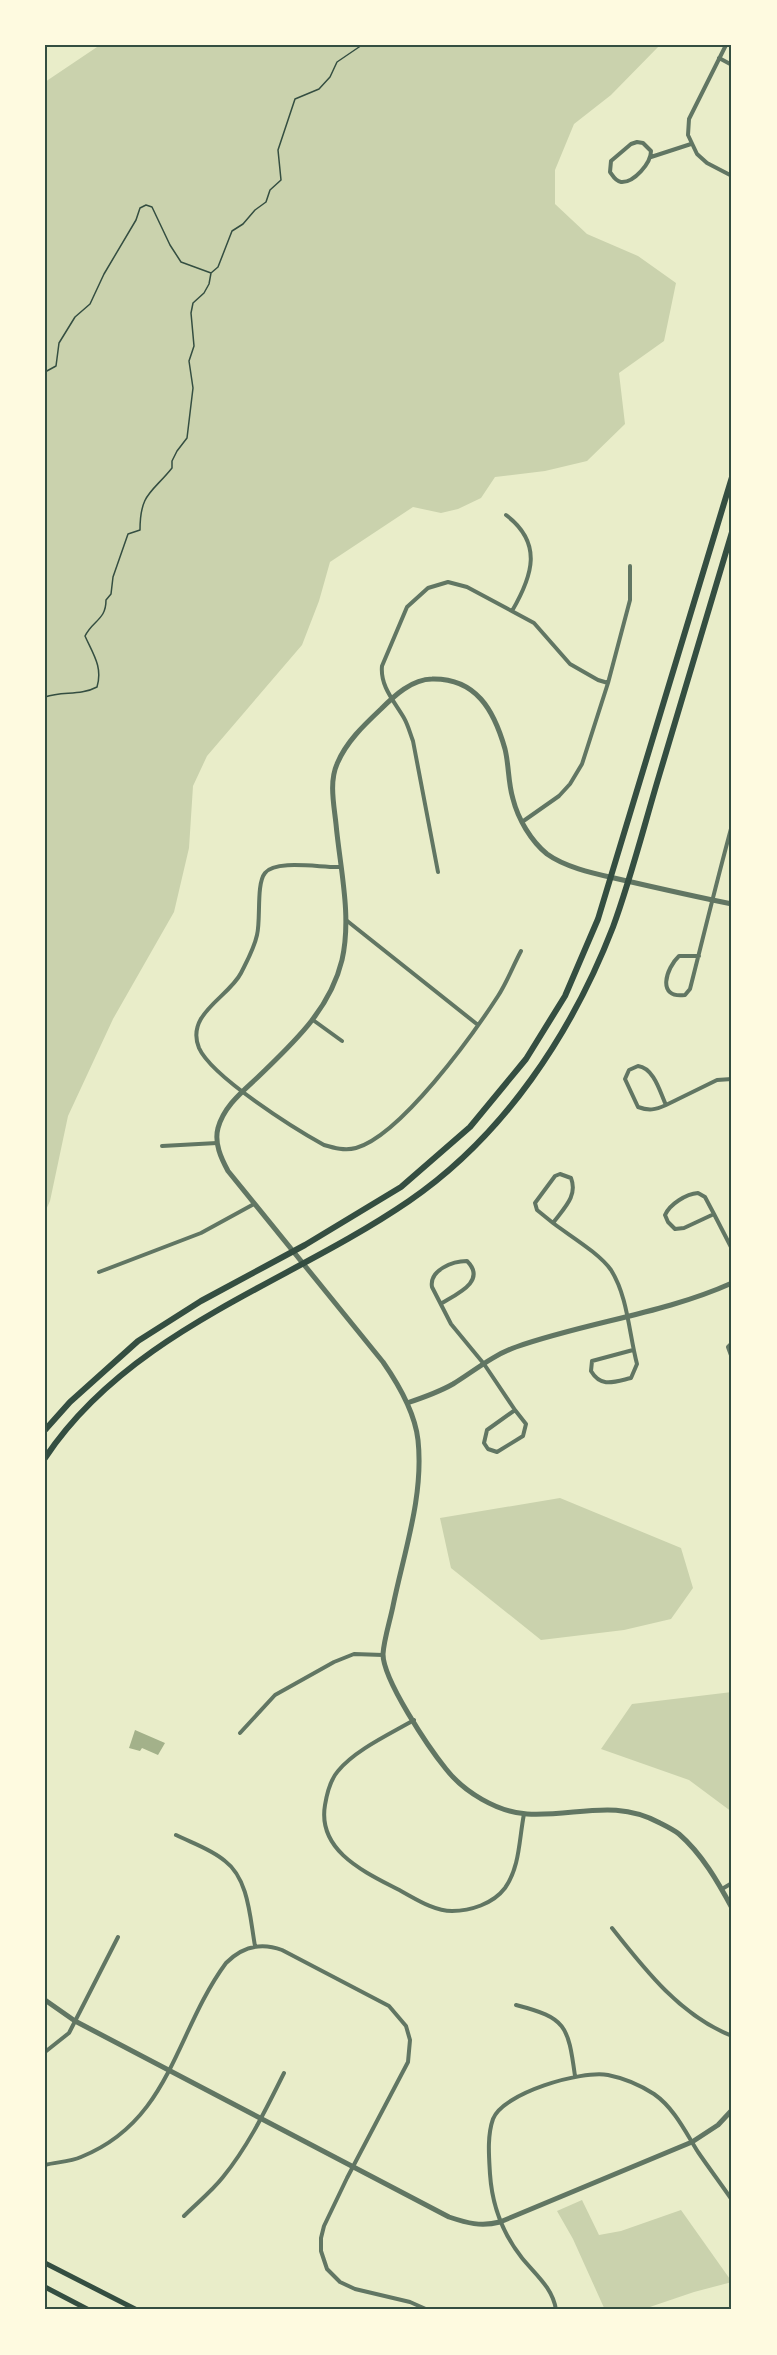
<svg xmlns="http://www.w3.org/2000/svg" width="777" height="2355" viewBox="0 0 777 2355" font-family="'Titillium Web',sans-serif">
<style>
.green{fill:#cad2ad}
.water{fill:#a3b18a}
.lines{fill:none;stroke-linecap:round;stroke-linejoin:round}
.path{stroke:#344e41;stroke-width:1.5}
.minor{stroke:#617663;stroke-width:4}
.tertiary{stroke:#617663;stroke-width:5}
.secondary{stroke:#344e41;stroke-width:5}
.primary{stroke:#344e41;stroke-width:6}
.neatline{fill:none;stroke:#344e41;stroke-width:2}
</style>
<rect width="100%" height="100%" fill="#e9edc9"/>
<path class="green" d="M100 45H660L611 95 574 124 555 170V204L587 234 638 256 676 283 664 341 619 373 625 424 587 461 545 471 495 477 481 498 458 509 441 513 413 507 330 562 319 601 302 645 207 756 193 786 189 848 174 912 113 1019 68 1116 50 1201 45 1212V82Z
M560 1498 681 1548 693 1588 671 1619 624 1630 541 1640 451 1568 440 1518Z
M732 1692V1812L689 1780 601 1749 632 1704Z
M582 2200 599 2235 621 2231 681 2210 732 2282 694 2292 641 2310H605L573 2239 557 2211Z"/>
<path class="water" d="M135 1730 165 1743 158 1755 142 1748 140 1751 129 1748Z"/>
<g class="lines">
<path class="path" d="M45 372 56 366 59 343 75 317 90 304 104 274 136 220 140 208 146 205 152 207 170 245 181 262 211 273
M45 697C63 691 80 696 97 687 103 667 93 654 85 636 93 620 106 620 106 600L111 594 113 577 128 534 140 530C140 493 152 493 172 468V461L177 451 187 438 193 388 189 361 194 346 191 313 193 303 204 293 209 284 211 273 218 267 232 231 243 224 255 210 266 202 270 190 281 180 278 150 295 99 319 89 330 77 337 62 362 45"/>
<path class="minor" d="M726 45 689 119 688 135 697 154 707 163 732 176
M719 58 732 65
M637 142 643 143 651 151C651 163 634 183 621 182 615 181 613 176 610 172L611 161 631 144Z
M651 157 691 144
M506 515C543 543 533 575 512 611
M522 822 559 796 570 784 582 764 608 683 630 600V566
M340 867C322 868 276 859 265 873 256 884 261 919 257 935 254 949 247 961 241 973 229 997 185 1014 199 1048 212 1077 295 1129 324 1145 334 1148 345 1151 356 1148 401 1135 472 1036 498 996 507 982 513 966 521 951
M438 872 413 741C410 733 408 725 404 718 394 701 380 686 382 666L407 607 428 588 448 582 467 587 534 623 570 664 598 680 608 683
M346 920 478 1025
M699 956H679C666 968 656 999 685 995L690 989C704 934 717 880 732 825
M313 1020 342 1041
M638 1066C654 1068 660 1092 666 1105 655 1110 649 1111 638 1107L625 1079 629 1070Z
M666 1105 717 1080 732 1079
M162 1146 217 1143
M560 1174 571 1178C578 1196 564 1208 553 1223L537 1210 535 1203 555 1176Z
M698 1193 705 1197 714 1214 684 1228 675 1229 668 1222 665 1215C670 1204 686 1194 698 1193Z
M714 1214 732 1249
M553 1223C570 1236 599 1253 611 1270 628 1297 629 1334 637 1364L631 1378C614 1382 601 1388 591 1371L592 1361 633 1350
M99 1272 201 1233 254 1204
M442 1303C457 1294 487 1281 467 1261 453 1261 429 1270 432 1287L451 1324 484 1364 515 1410
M732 1343 728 1347 732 1358
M515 1410 526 1424 523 1436 497 1452 488 1449 484 1443 487 1430Z
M414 1720C390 1734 355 1750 338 1771 330 1780 327 1793 325 1805 317 1852 367 1873 401 1891 416 1899 434 1911 452 1911 470 1911 493 1904 505 1888 520 1867 519 1839 524 1814
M240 1733 275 1695 334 1662 354 1654 383 1655
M176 1835C192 1843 211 1849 225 1861 249 1879 250 1919 255 1946
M722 1889 732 1883
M612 1928C645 1970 681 2016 732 2036
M516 2005C566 2018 568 2025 575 2076
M45 2052 69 2033 118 1937
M45 2165C56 2162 70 2162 81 2157 171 2121 175 2032 226 1963 242 1947 261 1942 282 1950L389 2006 406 2026 410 2040 408 2062 347 2178 324 2226 321 2238V2251L327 2269 340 2282 355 2289 410 2302 428 2310
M184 2216C197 2203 212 2191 223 2177 249 2145 266 2109 284 2073
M556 2310C553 2288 535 2274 522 2258 503 2234 492 2204 490 2174 489 2157 487 2136 493 2119 503 2093 581 2070 608 2075 623 2078 640 2085 654 2094 674 2108 685 2131 698 2152 709 2168 721 2184 732 2200"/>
<path class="tertiary" d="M732 904C692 896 653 887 614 878 592 873 565 867 547 854 531 841 518 819 513 799 508 783 509 765 505 749 494 710 476 678 432 679 412 679 394 696 381 709 364 725 346 742 337 764 329 782 334 805 336 824 340 868 352 916 342 960 330 1010 293 1043 258 1077 242 1092 224 1106 218 1128 214 1143 221 1158 228 1171L383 1362C399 1385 415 1413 418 1440 424 1496 404 1552 393 1606 390 1621 384 1639 383 1654 383 1680 429 1748 446 1769 464 1792 497 1812 527 1814 575 1817 614 1798 660 1823 666 1826 674 1830 679 1834 702 1854 718 1882 732 1908
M407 1403C422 1398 439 1392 453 1384 474 1371 493 1355 516 1347 587 1322 663 1314 732 1283
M45 2000 75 2021 449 2217C467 2223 481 2227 500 2222L692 2142 718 2125 732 2110"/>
<path class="secondary" d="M45 2263 137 2310
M45 2287 89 2310"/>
<path class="primary" d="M45 1430 70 1402 138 1341 201 1301 305 1245 401 1187 470 1127 526 1059 565 996 598 919 732 477
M45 1458C130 1330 288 1284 409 1201 504 1136 572 1033 613 927 631 878 644 826 659 776 683 695 708 613 732 532"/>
</g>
<rect width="777" height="2355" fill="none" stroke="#fefae0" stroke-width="93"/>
<rect x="46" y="46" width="684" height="2262" class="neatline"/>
</svg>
